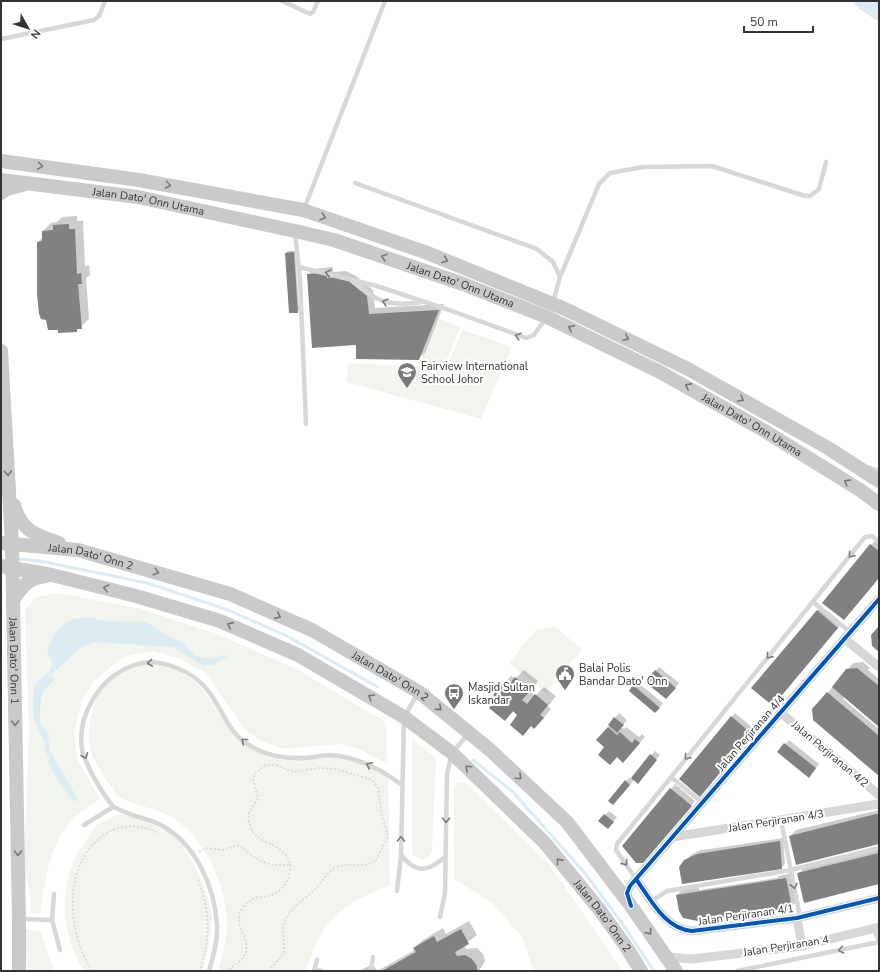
<svg xmlns="http://www.w3.org/2000/svg" width="880" height="972" viewBox="0 0 880 972" font-family="'Nunito Sans',sans-serif">
<style>
.green{fill:#f1f5ed}
.water{fill:#ddebf3}
.shadow{fill:#0003}
.lines{fill:none;stroke-linecap:round;stroke-linejoin:round}
.stream{stroke:#ddebf3;stroke-width:3}
.river{stroke:#ddebf3;stroke-width:17}
.building{fill:#818181}
.path{stroke:#d6d6d6;stroke-width:1.5;stroke-dasharray:2 2;stroke-linecap:butt}
.lane{stroke:#d7d7d7;stroke-width:4.5}
.street{stroke:#d7d7d7;stroke-width:9}
.primary{stroke:#cacaca;stroke-width:14}
.cycleway-casing{stroke:#fff;stroke-width:6}
.cycleway{stroke:#0057b8;stroke-width:4}
.oneway{stroke:#777}
.oneway2{stroke:#7d7d7d}
.labels{text-anchor:middle;dominant-baseline:central;stroke-width:4;stroke-linejoin:round;paint-order:stroke}
.street-label{font-size:11px;fill:#333;stroke:#fff}
.poi-label{font-size:11px;fill:#333;stroke:#fff;text-anchor:start}
</style>
<rect width="100%" height="100%" fill="#fff"/>
<path class="green" d="M438 318 460 327 442 373 420 364Z
M463 330 512 347 481 419 347 382 348 363 418 367 443 374Z
M57 593 138 608 217 634 296 669 386 722 387 764 362 750 340 744 282 749 260 740 245 730 205 672 180 659 154 651 123 657 94 681 82 700 74 731 77 759 100 799C92 805 82 810 75 817 49 842 45 881 40 914L31 913 29 888 24 870 29 730 25 610 36 597Z
M555 627 582 649 546 693 509 663 536 630Z
M150 661C185 670 200 681 218 712 226 724 231 734 243 742 278 764 306 751 343 756 356 758 376 770 388 775L390 886C342 902 321 922 306 971H218C221 957 227 941 227 926 227 898 216 867 200 844 189 830 175 816 158 811 145 806 130 804 118 796 114 793 111 786 107 781 88 754 85 740 93 708 99 681 125 667 150 661Z
M412 739 436 758 432 851 428 858 422 860 414 856 412 852Z
M458 782 466 783 548 863 623 971H534L522 937 491 902 454 879V789Z
M119 814C134 817 150 820 163 827 187 842 206 884 211 911 214 926 207 956 202 971H83L71 945 65 920V896L69 874 77 853 97 825Z
M26 929 41 932 48 955 55 971H27Z"/>
<path class="water" d="M89 617 107 621 147 622 169 637 182 642 195 656 212 659 223 655 227 657 214 665 203 666 173 647 95 642 80 648 51 675 55 679 43 691 40 707V722L48 734 50 751 78 799 74 802C66 791 57 780 51 768 47 760 46 750 44 741 42 737 39 734 38 730 34 722 32 709 33 700 33 696 33 691 34 688 41 674 62 671 47 654 56 628 61 620 89 617Z"/>
<path class="shadow" d="M77 216V221H83L85 266 89 265 90 275 86 278 89 319 76 331 38 242 43 237V231L51 223 57 222 62 217Z
M288 251H295L299 310 297 312 286 253Z
M333 267V272L346 271 356 276 373 290 375 308 444 304 425 353 418 359 357 344 308 275 314 269Z
M875 541 879 544V578L844 619 871 545Z
M821 607 841 624 776 701 817 611Z
M863 662 870 668 868 670 879 679V725L845 697 843 699 879 729V775L813 710 853 663Z
M659 667 679 683 670 694 656 671Z
M524 670 538 681 530 691 535 696 544 687 556 696 548 706 551 709 542 720 519 715 514 711 505 720 499 698 494 695 511 676 515 679Z
M637 682 663 703 659 708 634 686Z
M619 713 627 720 621 727 624 729 626 727 639 737 642 734 645 737 623 762 598 740Z
M735 713 755 730 704 792 732 717Z
M789 740 819 764 813 772 778 752Z
M655 751 660 755 641 779 634 780 617 800 626 781 630 777 631 779Z
M675 784 695 801 643 862 624 846Z
M879 810V843L790 836 796 830Z
M609 811 617 817 611 824 600 821Z
M783 838 785 864 781 868 685 861 692 854 703 849V850Z
M879 850V883L798 874 804 868Z
M792 873 797 901 791 907 677 895 683 889 699 888V890L777 878 779 876Z
M469 921 477 935 464 945 466 949 477 948 483 954 485 961 479 971H377L415 950 414 948 423 940 443 928 446 934Z
M373 964 377 971H361L363 969Z"/>
<g class="lines">
<path class="stream" d="M17 559 40 561 147 583 228 610 287 636 378 687
M473 760 512 791 584 872 622 923 654 971"/>
<path class="river" d="M863 1 879 12"/>
</g>
<path class="building" d="M69 224V229H75L77 274 81 273 82 284H78L82 329H77V332L58 333V330H48L46 320 41 319 39 314 37 294V242L42 241V231L53 230V225Z
M294 252 298 313H289L285 253Z
M327 273V278L339 277 350 281 367 296 369 314 439 310 419 360 356 359V345L312 348 307 274Z
M870 544 879 551V578L844 620 822 603Z
M817 610 838 628 773 706 751 688Z
M879 626V652L872 646 871 635Z
M857 668 879 686V727L832 687 846 669Z
M655 670 676 688 666 699 645 682Z
M515 677 531 690 522 700 527 704 535 694 548 705 540 715 544 718 534 729 531 726 523 736 510 725 517 715 513 711 505 721 489 708 497 698 493 695 502 684 507 687Z
M633 685 660 708 655 713 629 691Z
M827 692 879 736V776L813 720 812 709Z
M731 716 752 734 700 797 679 779Z
M614 717 624 725 617 733 608 725Z
M608 727 617 735 620 732 632 743 635 739 640 743 623 763 617 757 610 765 598 755 604 747 596 740Z
M784 743 816 768 809 778 777 752Z
M650 754 657 760 638 784 631 778Z
M625 780 630 785 613 805 608 801Z
M670 788 692 806 643 863H636L622 846Z
M604 814 614 822 608 829 598 821Z
M876 814H879V844L796 865 789 836Z
M780 841 782 869 682 884 679 867 684 860 697 854Z
M879 853V884L804 903 797 873Z
M786 878 792 908 698 921 683 918 679 911 676 895Z
M461 929 469 944 455 952 457 956 465 955 472 959 477 966V971H382L416 952 413 948 434 936 437 942Z"/>
<g class="lines">
<path class="path" d="M199 852 206 848 224 850 237 845C243 847 246 851 250 854 261 863 277 868 290 864
M198 880C211 913 210 938 200 971
M54 971V970
M92 971C66 931 62 861 107 833 123 823 143 825 159 833
M225 971C272 947 225 929 243 908 256 892 258 900 272 895 283 892 293 873 290 863 281 839 256 847 250 825 249 822 248 817 249 813 251 808 256 803 258 797L253 780 255 773 266 765H276L293 772 319 768 336 769 372 780 378 788 382 816 388 837 376 860C364 870 348 861 335 868 326 873 323 881 316 888 305 900 286 909 283 927 282 935 285 944 284 952 282 958 272 965 269 971"/>
<path class="lane" d="M282 1 310 14 313 12 318 1
M1 39 94 20 99 16 105 1
M355 183 537 249 553 262 560 277
M304 209 385 1
M295 233 300 279 306 424
M299 267 377 286 449 310 526 338 534 335 546 318
M351 280C376 302 389 307 422 302
M553 302 560 277 599 184 610 173 643 167 712 166 805 196H810L819 189 826 162
M868 467 879 471
M813 602 850 632
M671 777 703 803
M781 820 800 917
M84 825 113 807
M401 855C416 874 428 872 445 857
M636 879 616 850 617 844 865 537 872 536 879 542
M397 891 401 855 404 717 418 693
M54 894 52 920 60 950
M652 901 667 891 791 870 879 848
M440 917 445 893 447 774 452 753 468 734
M21 919 52 920
M874 929 879 942
M314 970 322 971
M209 971C213 957 218 940 217 926 215 887 196 844 161 825 150 819 119 813 112 805 102 793 85 764 82 749 77 714 100 677 134 665 159 656 194 671 209 692 223 710 228 733 249 745 266 756 287 759 307 758 315 757 323 755 331 755 358 757 382 770 402 785
M314 971 317 960
M371 971 373 957
M737 971 879 942"/>
<path class="street" d="M845 639 879 667
M781 713 879 795
M673 837 879 804
M636 879C651 900 665 929 692 931L797 918 879 898
M629 901 627 893 630 886 879 599
M797 918 802 946
M668 957 692 959 802 946 879 927"/>
<g class="primary">
<path d="M1 161 139 180 303 210 425 252 565 309 688 369 828 448 879 481"/>
<path id="s1" d="M1 180 138 197 295 231 334 240 463 284 547 317 660 372 763 430 860 490 879 504"/>
<path d="M1 193 7 189 22 185"/>
<path id="s2" d="M1 351 12 544 19 919V971"/>
<path d="M14 505C21 531 36 535 59 543"/>
<path id="s3" d="M1 543 78 550 230 594 312 630 419 692 489 749 567 822 631 906 676 971"/>
<path id="s4" d="M1 566 52 575 136 596 220 621 298 655 404 717 452 753 545 843 599 909 627 948 641 971"/>
<path d="M13 600C22 586 28 578 46 576"/>
</g>
<defs>
<path id="cycleway" d="M636 879C651 900 665 929 692 931L797 918 879 898
M631 906 627 893 630 886 879 599"/>
</defs>
<use href="#cycleway" class="cycleway-casing"/>
<use href="#cycleway" class="cycleway"/>
</g>
<defs><path id="oneway-chevron" d="M-2-3.5L2.5 0L-2 3.5" fill="none" stroke-width="1.6" stroke-linecap="round" stroke-linejoin="round"/></defs>
<g class="oneway">
<use href="#oneway-chevron" transform="translate(40 166) rotate(8)"/>
<use href="#oneway-chevron" transform="translate(168 185) rotate(10)"/>
<use href="#oneway-chevron" transform="translate(323 217) rotate(19)"/>
<use href="#oneway-chevron" transform="translate(384 257) rotate(-161)"/>
<use href="#oneway-chevron" transform="translate(445 260) rotate(23)"/>
<use href="#oneway-chevron" transform="translate(571 328) rotate(-154)"/>
<use href="#oneway-chevron" transform="translate(626 338) rotate(26)"/>
<use href="#oneway-chevron" transform="translate(688 386) rotate(-152)"/>
<use href="#oneway-chevron" transform="translate(741 399) rotate(30)"/>
<use href="#oneway-chevron" transform="translate(8 473) rotate(87)"/>
<use href="#oneway-chevron" transform="translate(847 482) rotate(-148)"/>
<use href="#oneway-chevron" transform="translate(156 572) rotate(17)"/>
<use href="#oneway-chevron" transform="translate(106 588) rotate(-166)"/>
<use href="#oneway-chevron" transform="translate(278 616) rotate(24)"/>
<use href="#oneway-chevron" transform="translate(230 625) rotate(-156)"/>
<use href="#oneway-chevron" transform="translate(371 697) rotate(-149)"/>
<use href="#oneway-chevron" transform="translate(439 708) rotate(40)"/>
<use href="#oneway-chevron" transform="translate(15 723) rotate(89)"/>
<use href="#oneway-chevron" transform="translate(468 768) rotate(-137)"/>
<use href="#oneway-chevron" transform="translate(519 777) rotate(43)"/>
<use href="#oneway-chevron" transform="translate(18 853) rotate(89)"/>
<use href="#oneway-chevron" transform="translate(559 861) rotate(-129)"/>
<use href="#oneway-chevron" transform="translate(649 932) rotate(54)"/>
</g>
<g class="oneway2">
<use href="#oneway-chevron" transform="translate(328 273) rotate(-167)"/>
<use href="#oneway-chevron" transform="translate(385 302) rotate(-164)"/>
<use href="#oneway-chevron" transform="translate(518 336) rotate(-162)"/>
<use href="#oneway-chevron" transform="translate(851 555) rotate(129)"/>
<use href="#oneway-chevron" transform="translate(769 656) rotate(129)"/>
<use href="#oneway-chevron" transform="translate(150 663) rotate(174)"/>
<use href="#oneway-chevron" transform="translate(244 741) rotate(-141)"/>
<use href="#oneway-chevron" transform="translate(85 756) rotate(68)"/>
<use href="#oneway-chevron" transform="translate(687 757) rotate(129)"/>
<use href="#oneway-chevron" transform="translate(369 765) rotate(-155)"/>
<use href="#oneway-chevron" transform="translate(446 820) rotate(92)"/>
<use href="#oneway-chevron" transform="translate(401 839) rotate(-89)"/>
<use href="#oneway-chevron" transform="translate(625 863) rotate(55)"/>
<use href="#oneway-chevron" transform="translate(794 886) rotate(79)"/>
<use href="#oneway-chevron" transform="translate(841 950) rotate(169)"/>
</g>
<defs>
<symbol id="school-pin" viewBox="-11 -11 22 30"><path d="M0 17L-7.5 6A9.5 9.5 0 1 1 7.5 6Z" fill="#7a7a7a" stroke="#fff"/><path d="M0-5L7-2L0 1L-7-2ZM-4 1L0 2.5L4 1V4Q0 6-4 4Z" fill="#fff"/></symbol>
<symbol id="civic-pin" viewBox="-11 -11 22 30"><path d="M0 17L-7.5 6A9.5 9.5 0 1 1 7.5 6Z" fill="#7a7a7a" stroke="#fff"/><path d="M-.6-6.5H3V-4.5H.6V-3L4-1V1h2V6H-6V1h2V-1L-.6-3ZM-1.2 2.5V6h2.4V2.5Z" fill="#fff"/></symbol>
<symbol id="bus-pin" viewBox="-11 -11 22 30"><path d="M0 17L-7.5 6A9.5 9.5 0 1 1 7.5 6Z" fill="#7a7a7a" stroke="#fff"/><path d="M-5-6H5V4H4V6H2V4H-2V6H-4V4H-5ZM-3.5-4V0h7V-4ZM-3.5 1.2v1.5H-2V1.2ZM2 1.2v1.5H3.5V1.2Z" fill="#fff"/></symbol>
</defs>
<g fill-rule="evenodd">
<use href="#school-pin" x="396" y="361" width="22" height="30"/>
<use href="#civic-pin" x="554" y="663" width="22" height="30"/>
<use href="#bus-pin" x="443" y="682" width="22" height="30"/>
</g>
<g class="labels">
<g class="street-label">
<text stroke="none"><textPath href="#s1" startOffset="149">Jalan Dato' Onn Utama</textPath></text>
<text stroke="none"><textPath href="#s1" startOffset="473">Jalan Dato' Onn Utama</textPath></text>
<text stroke="none"><textPath href="#s1" startOffset="797">Jalan Dato' Onn Utama</textPath></text>
<text stroke="none"><textPath href="#s3" startOffset="91">Jalan Dato' Onn 2</textPath></text>
<text stroke="none"><textPath href="#s2" startOffset="310">Jalan Dato' Onn 1</textPath></text>
<text stroke="none"><textPath href="#s3" startOffset="416">Jalan Dato' Onn 2</textPath></text>
<text transform="translate(751 733) rotate(-49)">Jalan Perjiranan 4/4</text>
<text transform="translate(830 754) rotate(40)">Jalan Perjiranan 4/2</text>
<text transform="translate(776 821) rotate(-9)">Jalan Perjiranan 4/3</text>
<text transform="translate(746 915) rotate(-8)">Jalan Perjiranan 4/1</text>
<text stroke="none"><textPath href="#s4" startOffset="716">Jalan Dato' Onn 2</textPath></text>
<text transform="translate(786 946) rotate(-9)">Jalan Perjiranan 4</text>
</g>
<g class="poi-label">
<text x="421" y="366">Fairview International<tspan x="421" dy="13">School Johor</tspan></text>
<text x="579" y="668">Balai Polis<tspan x="579" dy="13">Bandar Dato' Onn</tspan></text>
<text x="468" y="687">Masjid Sultan<tspan x="468" dy="13">Iskandar</tspan></text>
</g>
</g>
<rect width="880" height="972" fill="none" stroke="#333333" stroke-width="4"/>
<g transform="translate(28 28) rotate(129)" stroke="#ffffff" stroke-width="3" paint-order="stroke">
<path d="M0-3L7 15L0 10L-7 15Z" fill="#333333"/>
<text y="-6" font-size="11" font-weight="bold" text-anchor="middle" fill="#333333">N</text>
</g>
<path d="M744 26v6h69v-6" fill="none" stroke="#333333" stroke-width="2"/>
<text x="750" y="26" font-size="12" fill="#333333" stroke="#ffffff" stroke-width="3" paint-order="stroke">50 m</text>
</svg>
